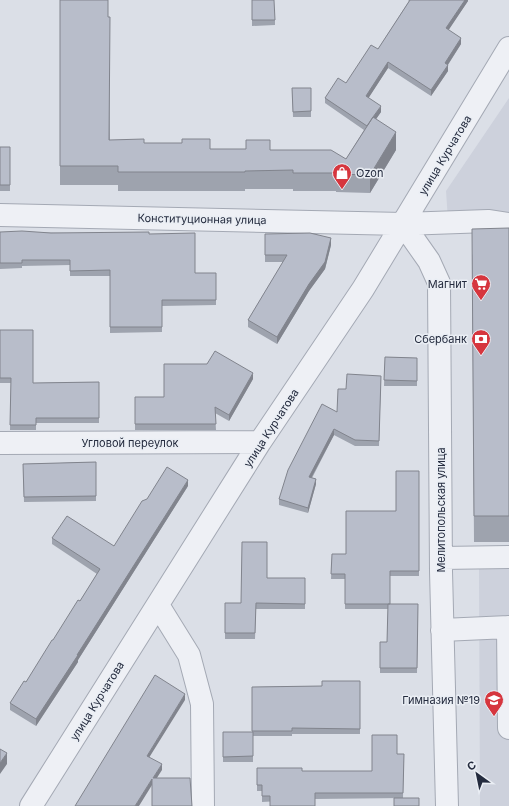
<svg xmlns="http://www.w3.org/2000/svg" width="509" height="806" viewBox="0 0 509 806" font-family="Inter,sans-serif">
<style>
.built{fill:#cdd1dc}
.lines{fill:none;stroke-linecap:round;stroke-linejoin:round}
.minor-casing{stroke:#a4a9b4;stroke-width:24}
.minor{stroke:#eef0f5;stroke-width:22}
.wall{fill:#9ea3ae}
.shaded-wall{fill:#81848d}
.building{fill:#b8bdca;stroke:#81848d}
.labels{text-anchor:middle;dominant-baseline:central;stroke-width:3;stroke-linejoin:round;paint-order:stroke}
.street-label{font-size:11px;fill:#242b3e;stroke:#eaeef4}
.poi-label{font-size:11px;fill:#242b3e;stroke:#eaeef4;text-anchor:end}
</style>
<rect width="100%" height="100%" fill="#dbdfe7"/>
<path class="built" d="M509 98V216L448 220 446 191Z
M479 568H509V806H480Z"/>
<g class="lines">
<defs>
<path id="minor" d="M0 215 403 224 488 221 509 224
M403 224 429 261 439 283 441 571 447 806
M0 443 260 442
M441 558 509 557
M158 605 189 655 202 704 203 806
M508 627 509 728
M442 630 509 627
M31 806 260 442 363 289 509 48"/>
</defs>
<use href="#minor" class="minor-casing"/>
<use href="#minor" class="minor"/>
</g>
<path class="wall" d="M60 0 108 17 110 140 210 149 270 150 346 159 364 130 325 103V98L346 83 378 49 409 1 408 0H468V1L448 30 461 44 448 65V71L431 96 388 68 368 98 381 112 376 119 396 150 370 193 336 192V191H293V189H245V191H118V185H60Z
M252 0 275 20V25L252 26Z
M292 88H311V117H293Z
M0 147H10V191H0Z
M509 228V542H474L472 255Z
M0 232 149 234 195 273H216V305L162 306V332L110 333V276H70V265L22 266V268L0 269Z
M265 234 331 245 325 269 309 291 277 344 248 327V320L283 262H265Z
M0 330 33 383 99 382V423H36V430H10L11 383H0Z
M385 357 417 358V386H384Z
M381 376 379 446H355L334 435 312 478 316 484 308 513 279 505V499L337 412 346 389Z
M253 379 229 421 215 413 216 430H135V397H164Z
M96 462V501L24 502 23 464Z
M419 471V576H390V604H418L417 673H380V642H387L388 609H345V579H331L332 554H346L396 511Z
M188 486 78 660V662L36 726 10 710V703L26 682 80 601 97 574 52 544V538L114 546Z
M267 578H305V609H256L255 639H225V603H241Z
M360 681V734H292V736H253V762H223V732H252V687L322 686Z
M397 754H404L403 798 315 799 262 802V791H257V768L302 771H372Z"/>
<path class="shaded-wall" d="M465 0H468V1L446 34V28Z
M461 38V44L445 69V63Z
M388 62V68L366 102V96Z
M448 65V71L431 96V90Z
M381 106V112L367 132V126Z
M396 132V150L370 193V175Z
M331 238V245L325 269 309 291 277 344V337Z
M253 373V379L229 421V415Z
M334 429V435L309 482V477Z
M316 479V484L308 513V508Z
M188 480V486L78 660V662L36 726V719L77 655Z
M185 694V700L147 761V756Z
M7 753V764L0 774V763Z
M162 764V770L153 784V778Z
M152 779V785L139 806H135Z"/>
<path class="building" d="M60 0H108V17H110L109 140 144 139V143H182V139H210V149H246V140H270V150H331L346 159 373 117 396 132 370 175 336 174 337 173H293V170L245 171V172H118V166H60Z
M252 0H274L275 20H252Z
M410 0H465L446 28 461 38 445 63 448 65 431 90 388 62 366 96 381 106 373 117 367 126 325 98 338 78 346 83 371 45 378 49Z
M292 88H311V111L293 112Z
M0 147H10V185H0Z
M509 228V516H474L472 229Z
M22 231 51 233 149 232V234L195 233V273H216V300H162V327H110V270L70 271V260H22V263H0V232Z
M310 233 331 238 325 262 309 284 277 337 248 320 287 255H265V234Z
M0 330H33V383L99 382V418H36V425H10L11 378H0Z
M215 351 253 373 229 415 215 407 216 424H135V397H164V364H207Z
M385 357 417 358V381L384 380Z
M347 374 381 376 379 441 355 440 334 429 309 477 316 479 308 508 279 499 288 470 322 404 337 412 338 389H346Z
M96 462V496L24 497 23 464Z
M167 467 188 480 77 655H78L36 719 10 703 24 681 26 682 52 640H53L78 600 80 601 100 569 52 538 67 516 114 546 142 501 147 499Z
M396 471H419V571H390V604H345V574H331L332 554H346V511H396Z
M242 542H267V578H305V604L256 603 255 633H225V603H241Z
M388 604H418L417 668H380V642H387Z
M155 675 185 694 147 756 162 764 153 778H190L192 806H152V779L135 806H75Z
M322 681H360V729L292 728V731H252V687L322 686Z
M223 732H253V756L223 757Z
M372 735H397V754H404L403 793H315V806H270V796H262V785H257V768H302V771H372Z
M0 749 7 753 0 763Z
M394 798H419V806H394Z"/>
<defs>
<symbol id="shop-pin" viewBox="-11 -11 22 30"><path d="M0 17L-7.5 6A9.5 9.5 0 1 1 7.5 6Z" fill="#d6363e" stroke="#eaeef4"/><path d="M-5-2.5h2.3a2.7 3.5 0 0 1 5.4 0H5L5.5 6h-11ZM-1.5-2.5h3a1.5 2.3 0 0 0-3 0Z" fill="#fff"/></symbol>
<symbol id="supermarket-pin" viewBox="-11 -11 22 30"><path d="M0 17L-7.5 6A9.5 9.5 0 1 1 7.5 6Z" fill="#d6363e" stroke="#eaeef4"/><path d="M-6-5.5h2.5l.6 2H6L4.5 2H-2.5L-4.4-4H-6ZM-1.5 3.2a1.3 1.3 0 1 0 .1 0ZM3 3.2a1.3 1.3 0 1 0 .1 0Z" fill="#fff"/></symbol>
<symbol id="bank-pin" viewBox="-11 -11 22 30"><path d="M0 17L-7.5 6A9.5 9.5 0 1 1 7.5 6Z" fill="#d6363e" stroke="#eaeef4"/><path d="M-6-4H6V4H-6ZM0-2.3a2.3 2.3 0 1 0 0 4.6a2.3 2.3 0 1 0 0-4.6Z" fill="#fff"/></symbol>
<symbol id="school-pin" viewBox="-11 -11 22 30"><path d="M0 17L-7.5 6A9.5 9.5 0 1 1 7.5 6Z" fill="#d6363e" stroke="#eaeef4"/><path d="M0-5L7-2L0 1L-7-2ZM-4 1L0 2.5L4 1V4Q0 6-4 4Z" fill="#fff"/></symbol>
</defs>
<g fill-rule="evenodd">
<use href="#shop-pin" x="331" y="162" width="22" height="30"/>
<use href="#supermarket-pin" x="470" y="273" width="22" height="30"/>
<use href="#bank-pin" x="470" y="328" width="22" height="30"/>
<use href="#school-pin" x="483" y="689" width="22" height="30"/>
</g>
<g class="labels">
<g class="street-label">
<text transform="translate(445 155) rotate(-59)">улица Курчатова</text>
<text transform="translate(202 219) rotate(1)">Конституционная улица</text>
<text transform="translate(271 428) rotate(-57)">улица Курчатова</text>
<text x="130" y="443">Угловой переулок</text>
<text transform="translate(441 510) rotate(-90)">Мелитопольская улица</text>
<text transform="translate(97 701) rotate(-58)">улица Курчатова</text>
</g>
<g class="poi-label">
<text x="356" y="173" text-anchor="start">Ozon</text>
<text x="467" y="284">Магнит</text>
<text x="467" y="339">Сбербанк</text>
<text x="480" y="700">Гимназия №19</text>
</g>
</g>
<g transform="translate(477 774) rotate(327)" stroke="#eaeef4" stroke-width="3" paint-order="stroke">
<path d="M0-3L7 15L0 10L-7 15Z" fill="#242b3e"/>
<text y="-6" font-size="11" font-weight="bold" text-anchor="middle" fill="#242b3e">С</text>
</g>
</svg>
